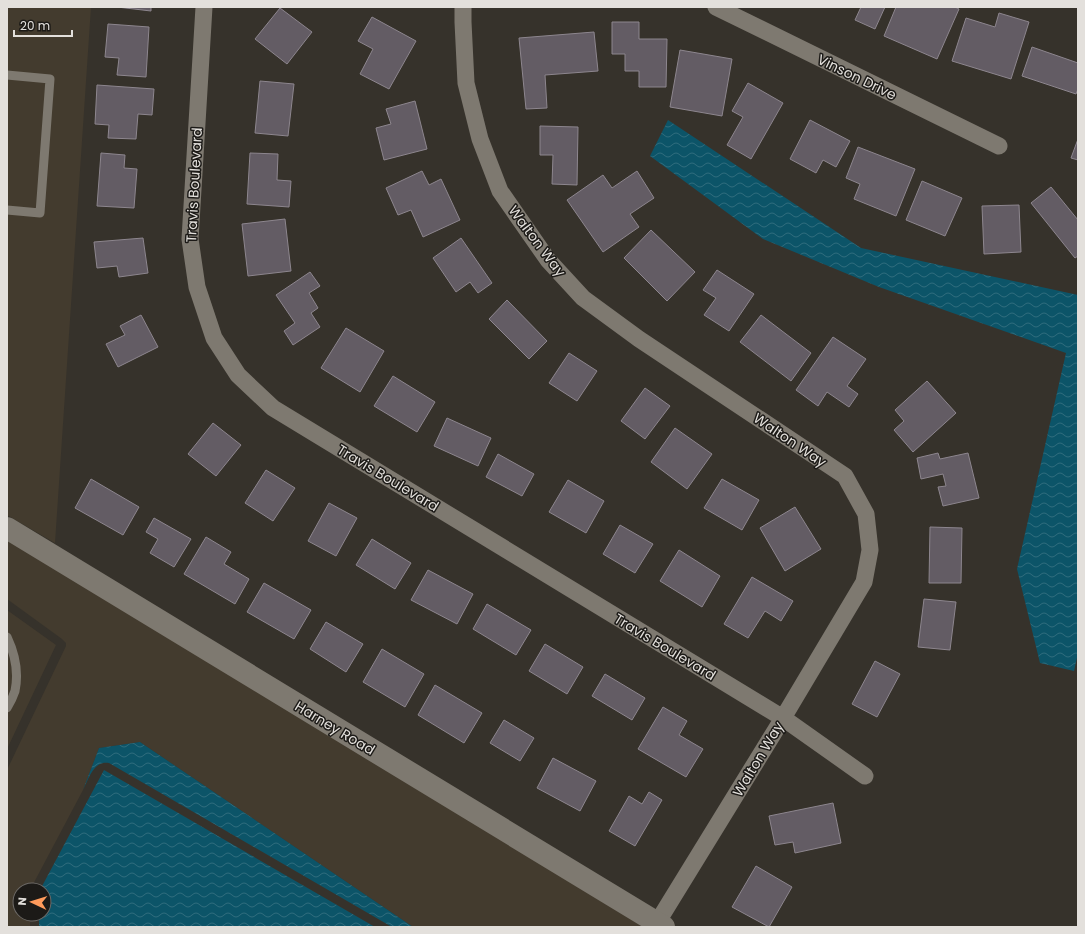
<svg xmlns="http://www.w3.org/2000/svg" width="1085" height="934" viewBox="0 0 1085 934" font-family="Poppins,sans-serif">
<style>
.built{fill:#433b2e}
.water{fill:url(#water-waves)}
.building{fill:#635c64;stroke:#8d868e}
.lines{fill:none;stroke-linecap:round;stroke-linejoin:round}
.service{stroke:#7e7970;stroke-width:9}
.minor{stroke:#7e7970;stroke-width:17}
.tertiary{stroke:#7e7970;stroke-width:22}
.labels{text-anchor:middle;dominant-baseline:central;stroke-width:3;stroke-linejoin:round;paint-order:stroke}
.street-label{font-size:14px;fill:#e3e0dc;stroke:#1c1a17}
</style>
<defs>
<pattern id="water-waves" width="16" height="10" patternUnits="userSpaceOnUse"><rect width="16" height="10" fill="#0c5468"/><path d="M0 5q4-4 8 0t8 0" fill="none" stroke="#2f6c7d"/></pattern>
</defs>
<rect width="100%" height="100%" fill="#36322b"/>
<path class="built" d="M7 7H91L55 543 7 515Z
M7 539 642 926 643 927H413L140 742 99 748 83 790 30 890H20V914H30V927H7V770L66 646V643L62 639 7 599Z
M7 610 56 645 7 749Z"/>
<path class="water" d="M668 120 861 248 1078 295V653L1074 671 1040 663 1017 569 1066 353 879 287 763 239 650 156Z
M140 742 413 927H392L109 763C94 760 89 778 83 790L99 748Z
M104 770 375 927H39V914H44V890H40Z"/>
<path class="building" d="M117 7H151V11Z
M861 7H885L875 29 855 20Z
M896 7H955L959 9 937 59 884 36Z
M280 8 312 32 287 64 255 39Z
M999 13 1029 22 1011 79 952 61 966 18 995 27Z
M372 17 416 41 389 89 360 74 373 49 358 41Z
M612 22H639V39H667L666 87H639V71H625V54H612Z
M108 24 149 27 146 77 117 75 119 58 105 57Z
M594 32 598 71 545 75 547 108 526 109 519 38Z
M1032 47 1078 63V89L1076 94 1022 76Z
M680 50 732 59 722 116 670 107Z
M260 81 294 84 288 136 255 133Z
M748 83 783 103 751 159 727 145 743 117 732 111Z
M97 85 154 89 152 115 138 114 136 139 108 138 109 125 95 124Z
M415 101 427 149 384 160 376 128 391 124 386 109Z
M810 120 850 141 836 167 823 160 816 173 790 159Z
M540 126 578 127 577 185 552 184 553 155H540Z
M1078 139V160L1071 158Z
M858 147 915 169 896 216 854 199 860 184 846 178Z
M101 153 125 155 124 168 137 169 134 208 97 206Z
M250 153 278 154 277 180 291 181 289 207 247 204Z
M422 171 429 185 441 179 460 220 423 237 411 210 398 215 386 188Z
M637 171 654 198 630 214 639 227 603 252 567 200 603 175 612 188Z
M922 181 962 198 945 236 906 220Z
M1051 187 1078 220V256L1075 258 1031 203Z
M1019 205 1021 252 984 254 982 206Z
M285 219 291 271 248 276 242 224Z
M651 230 695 272 667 301 624 258Z
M143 238 148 273 119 277 117 266 97 268 94 242Z
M461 238 492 283 478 293 470 282 456 292 433 258Z
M717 270 754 294 729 331 704 315 716 298 703 290Z
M310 272 320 286 309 293 318 308 311 313 320 327 293 345 284 331 295 323 276 295Z
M507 300 547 341 529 359 489 319Z
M141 315 158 347 118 367 106 344 125 335 120 326Z
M761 315 811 353 791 381 740 342Z
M346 328 384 351 360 392 321 368Z
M833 337 866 359 847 386 858 394 849 407 827 392 818 406 796 390Z
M569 353 597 371 577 401 549 383Z
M393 376 435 402 417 432 374 406Z
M927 381 956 413 913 452 894 430 904 421 895 410Z
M645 388 670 406 645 439 621 421Z
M447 418 491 438 478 466 434 446Z
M213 423 241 445 216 476 188 454Z
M675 428 712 454 687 489 651 462Z
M938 453 940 459 968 453 979 498 943 506 938 487 946 486 943 474 921 479 917 458Z
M498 454 534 474 522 496 486 477Z
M266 470 295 488 273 521 245 503Z
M91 479 139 507 123 535 75 508Z
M722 479 759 500 742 530 704 508Z
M568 480 604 501 586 533 549 512Z
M329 503 357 518 336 556 308 541Z
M795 507 821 549 785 571 760 528Z
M154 518 191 539 174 567 150 553 158 539 146 532Z
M620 525 653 544 635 573 603 554Z
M930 527 962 528 961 583H929Z
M206 537 231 552 224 564 249 579 235 604 184 574Z
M372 539 411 563 395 589 356 565Z
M679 550 720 576 702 607 660 581Z
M428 570 473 594 457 624 411 600Z
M752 577 793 601 781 621 765 611 748 638 724 624Z
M264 583 311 610 294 639 247 612Z
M924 599 956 602 950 650 918 647Z
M487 604 531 630 516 655 473 629Z
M326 622 363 644 346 672 310 649Z
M545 644 583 667 567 694 529 671Z
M382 649 424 674 405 707 363 682Z
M875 661 900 674 877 717 852 704Z
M605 674 645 698 632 720 592 696Z
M435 685 482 713 464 743 418 715Z
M663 707 687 721 679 735 703 749 686 777 638 749Z
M504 720 534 738 520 761 490 743Z
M553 758 596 781 580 811 537 788Z
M649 792 662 800 635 846 609 831 629 796 642 804Z
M833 803 841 843 795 853 793 842 775 845 769 816Z
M756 866 792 887 769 927 732 907Z"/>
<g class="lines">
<path class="service" d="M7 75 50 79 40 213 7 210
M7 637C15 654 19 672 15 691 13 697 10 703 7 708"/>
<path class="minor" d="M204 7 190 239 197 287 214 338 238 375 273 408 783 718 865 776
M463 7V22L466 83 480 139 500 191 548 260 583 298 639 339 845 476 866 514 870 550 864 582 783 718 657 923
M716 7 999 146"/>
<path class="tertiary" d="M7 528 664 927"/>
</g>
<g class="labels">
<g class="street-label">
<text transform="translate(857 77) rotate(26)">Vinson Drive</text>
<text transform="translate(194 185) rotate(-87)">Travis Boulevard</text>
<text transform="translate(537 241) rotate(53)">Walton Way</text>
<text transform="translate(790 440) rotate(34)">Walton Way</text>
<text transform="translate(388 478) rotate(31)">Travis Boulevard</text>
<text transform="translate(665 647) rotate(31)">Travis Boulevard</text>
<text transform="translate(335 728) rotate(31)">Harney Road</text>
<text transform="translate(758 759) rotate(-59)">Walton Way</text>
</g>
</g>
<rect width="1085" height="934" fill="none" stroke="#e3e0dc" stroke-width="16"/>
<g transform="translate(32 902) rotate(274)"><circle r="19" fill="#1c1a17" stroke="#6c6966"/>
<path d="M0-3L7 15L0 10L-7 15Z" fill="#ff9b5b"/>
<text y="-6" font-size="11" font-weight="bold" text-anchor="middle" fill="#e3e0dc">N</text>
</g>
<path d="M14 30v6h58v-6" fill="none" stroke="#e3e0dc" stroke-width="2"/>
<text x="20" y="30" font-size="12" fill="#e3e0dc" stroke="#1c1a17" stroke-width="3" paint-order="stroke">20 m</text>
</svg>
